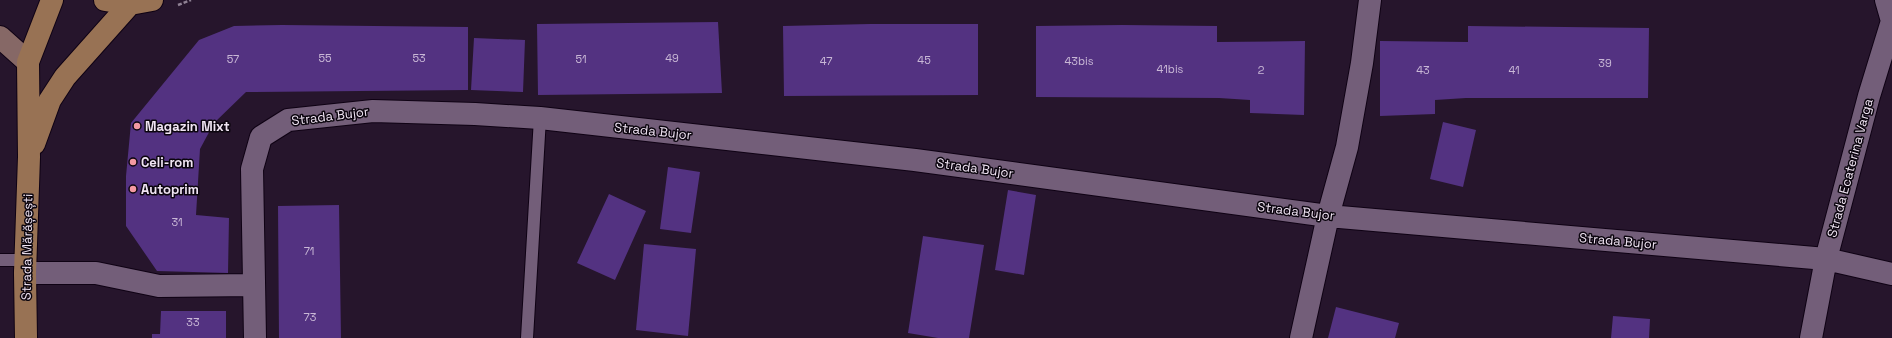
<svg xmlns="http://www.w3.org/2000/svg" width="1892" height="338" viewBox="0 0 1892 338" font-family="'Space Grotesk',sans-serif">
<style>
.building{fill:#533281}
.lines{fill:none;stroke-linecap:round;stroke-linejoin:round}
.lane-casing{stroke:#0f0214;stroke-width:14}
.street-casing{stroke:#0f0214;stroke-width:24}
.secondary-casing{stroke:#0f0214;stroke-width:24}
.primary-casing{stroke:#0f0214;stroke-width:24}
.path{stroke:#8f8194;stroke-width:2.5;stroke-dasharray:4 2;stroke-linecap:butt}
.lane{stroke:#735e79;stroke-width:12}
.street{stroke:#735e79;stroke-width:22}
.secondary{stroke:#866866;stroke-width:22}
.primary{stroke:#987254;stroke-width:22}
.poi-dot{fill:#f49aa2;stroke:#0b050e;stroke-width:1.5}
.labels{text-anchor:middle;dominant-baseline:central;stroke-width:3;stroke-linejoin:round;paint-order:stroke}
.number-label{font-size:11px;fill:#c9b8d6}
.street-label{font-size:13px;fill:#f0e4f3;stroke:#0b050e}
.poi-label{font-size:13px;font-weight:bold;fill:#f0e4f3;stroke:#0b050e;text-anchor:start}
</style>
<rect width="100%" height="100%" fill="#26152c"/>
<path class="building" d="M718 22 722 93 538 95 537 24Z
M870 24H978V95L784 96 783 26Z
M282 25 468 27V90L246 92 214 123 200 149 196 215 229 218 228 273 157 271 126 226V176L131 123 199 40 234 26Z
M1122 25 1217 26V42L1305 41 1304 115 1250 113V100L1219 98 1036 97V26Z
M1468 26 1649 28 1648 98H1466L1435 100V114L1380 116V41L1468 42Z
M474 38 525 40 523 92 471 90Z
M1443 122 1476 130 1463 187 1430 179Z
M668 167 700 172 691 233 660 229Z
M1008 190 1036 195 1024 275 995 270Z
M609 194 646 211 615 280 577 263Z
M339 205 341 338H279L278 206Z
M923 236 984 245 969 338H938L908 333Z
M644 244 696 249 688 336 636 330Z
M1336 307 1399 323 1395 338H1328Z
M161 311H226V338H152V334H160Z
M1613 316 1650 319 1649 338H1611Z"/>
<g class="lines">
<defs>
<path id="lane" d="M0 260H26
M527 338 540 118"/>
<path id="street" d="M25 273H96L159 286 254 285
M255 338 252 169 261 137 288 120 373 111 475 114 540 118 915 160 1328 216 1826 259 1892 274
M1301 338 1328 216 1347 147 1362 63 1370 0
M1811 338 1826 259 1869 96 1892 21 1886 0"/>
<path id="secondary" d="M0 37 28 62"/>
<path id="primary" d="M105 0 130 4 152 0
M34 144 50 100 65 77 130 4
M26 338 25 273 29 157 28 62 52 0"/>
</defs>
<use href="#lane" class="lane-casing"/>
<use href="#street" class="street-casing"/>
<use href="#secondary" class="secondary-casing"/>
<use href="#primary" class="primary-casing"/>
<path class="path" d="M178 5 191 0"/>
<use href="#lane" class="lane"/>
<use href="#street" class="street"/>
<use href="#secondary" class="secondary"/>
<use href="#primary" class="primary"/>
</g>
<g class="poi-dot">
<circle cx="137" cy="126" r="4"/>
<circle cx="133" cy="162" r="4"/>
<circle cx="133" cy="189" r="4"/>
</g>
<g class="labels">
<g class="number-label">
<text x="325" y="58">55</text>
<text x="419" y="58">53</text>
<text x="672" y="58">49</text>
<text x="233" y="59">57</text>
<text x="581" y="59">51</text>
<text x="924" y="60">45</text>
<text x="826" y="61">47</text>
<text x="1079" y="61">43bis</text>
<text x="1605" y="63">39</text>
<text x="1170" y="69">41bis</text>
<text x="1261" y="70">2</text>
<text x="1423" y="70">43</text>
<text x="1514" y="70">41</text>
<text x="177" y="222">31</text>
<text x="309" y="251">71</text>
<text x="310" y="317">73</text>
<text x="193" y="322">33</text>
</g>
<g class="street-label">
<text transform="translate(330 116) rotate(-7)">Strada Bujor</text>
<text transform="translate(653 131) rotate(6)">Strada Bujor</text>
<text transform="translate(975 168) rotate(8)">Strada Bujor</text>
<text transform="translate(1850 168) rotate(-75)">Strada Ecaterina Varga</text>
<text transform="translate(1296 211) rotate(7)">Strada Bujor</text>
<text transform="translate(1618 241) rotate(5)">Strada Bujor</text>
<text transform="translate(27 247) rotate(-89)">Strada Mărășești</text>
</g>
<g class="poi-label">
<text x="145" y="126">Magazin Mixt</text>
<text x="141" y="162">Celi-rom</text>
<text x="141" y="189">Autoprim</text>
</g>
</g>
</svg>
